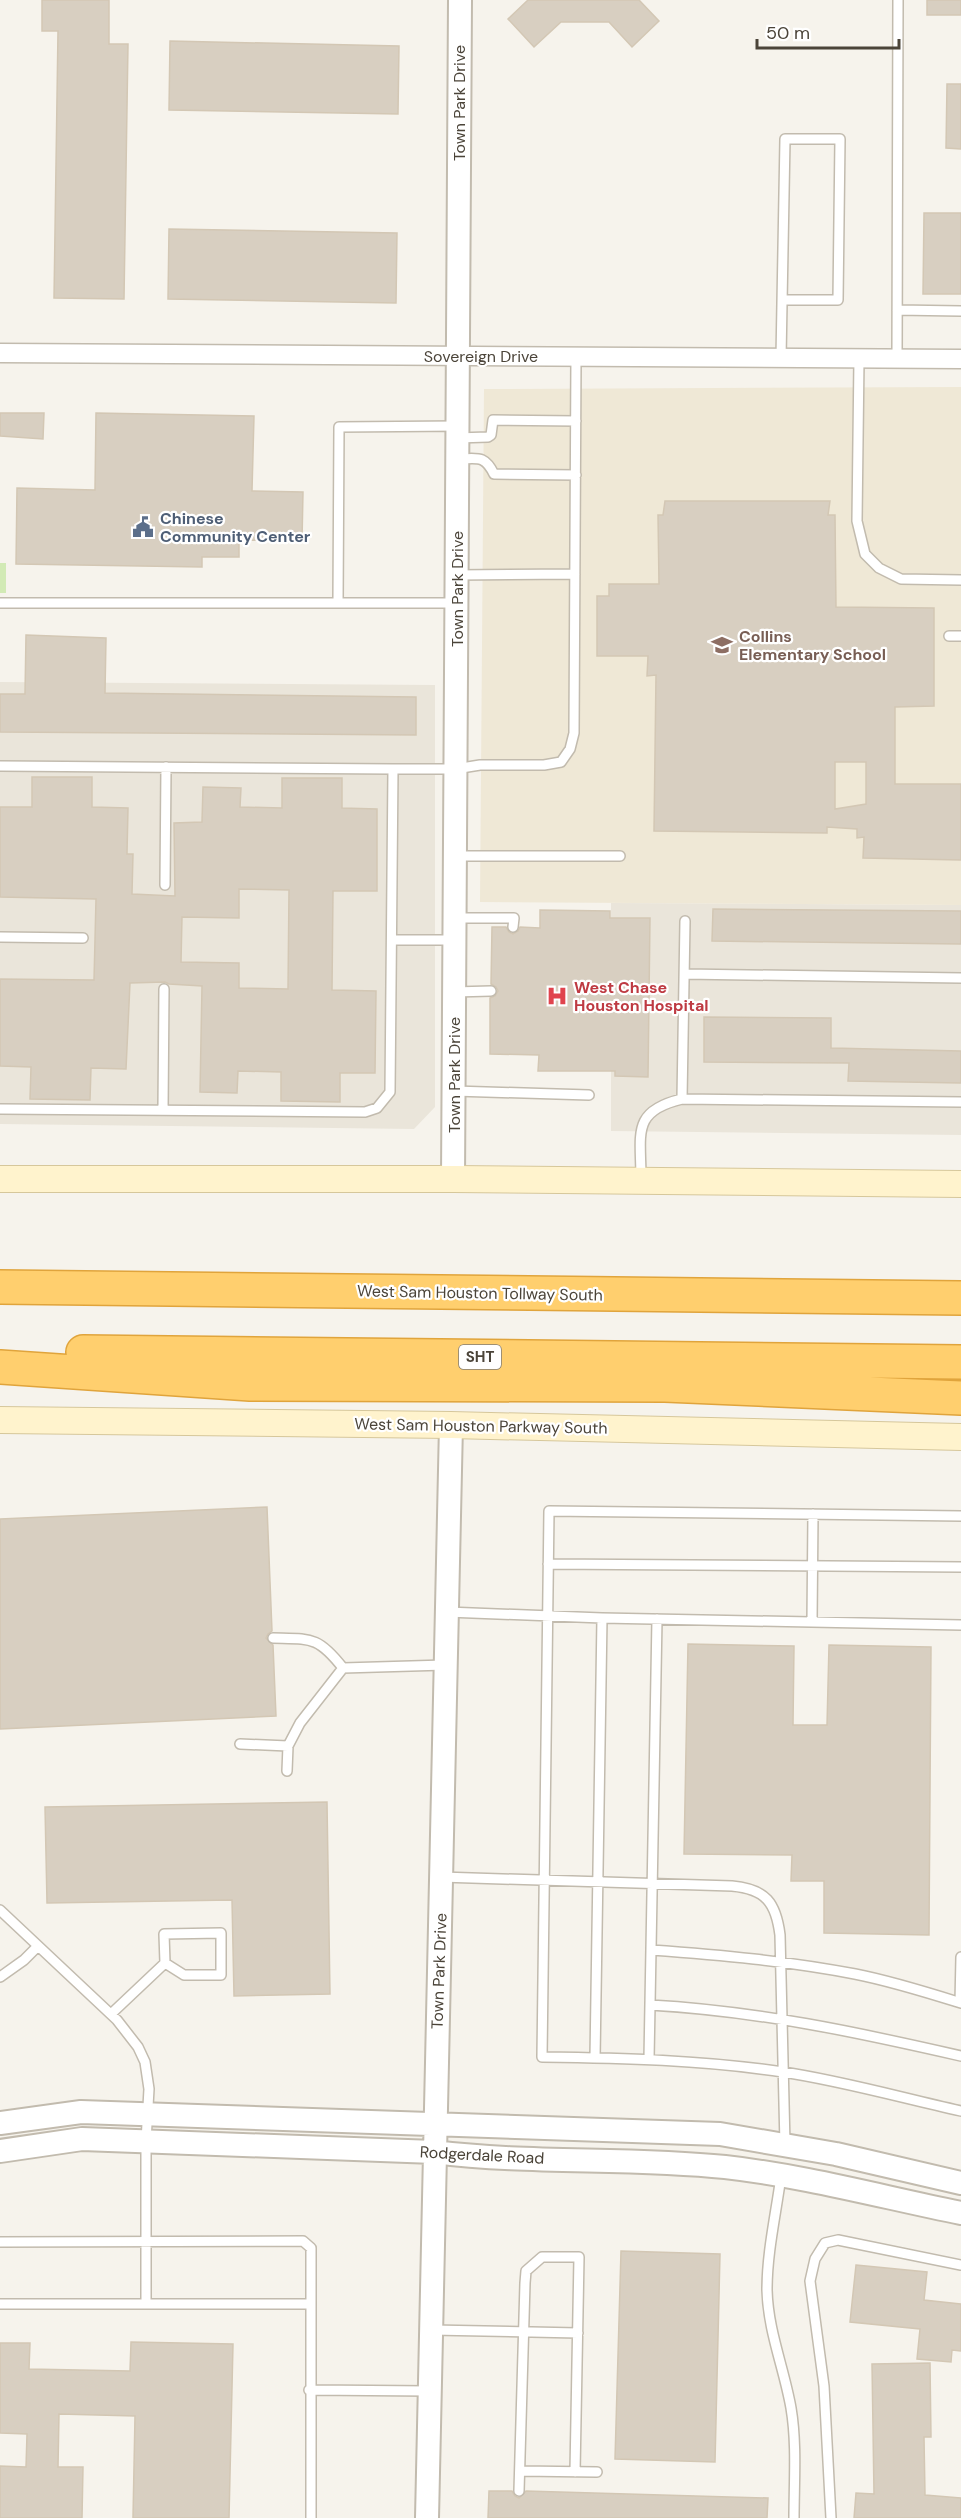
<svg xmlns="http://www.w3.org/2000/svg" width="961" height="2518" viewBox="0 0 961 2518" font-family="'DM Sans',sans-serif">
<style>
.residential{fill:#eae5da}
.education{fill:#efe8d6}
.green{fill:#d2eab5}
.building{fill:#d8cfc1;stroke:#d3c7b4;stroke-width:1.5;fill-rule:evenodd}
.lines{fill:none;stroke-linecap:round;stroke-linejoin:round}
.service-casing{stroke:#c2bbae;stroke-width:12}
.minor-casing{stroke:#c2bbae;stroke-width:21}
.tertiary-casing{stroke:#c2bbae;stroke-width:26}
.secondary-casing{stroke:#d6c79b;stroke-width:28}
.motorway-casing{stroke:#e0a43c;stroke-width:36}
.service{stroke:#fff;stroke-width:9}
.minor{stroke:#fff;stroke-width:18}
.tertiary{stroke:#fff;stroke-width:22}
.secondary{stroke:#fff3cd;stroke-width:26}
.motorway{stroke:#ffcf6e;stroke-width:33}
.labels{text-anchor:middle;dominant-baseline:central;stroke-width:4.5;stroke-linejoin:round;paint-order:stroke}
.shield{fill:#fff;stroke:#817c74;stroke-width:1.5}
.shield-label{font-size:15px;font-weight:bold;fill:#4b4439}
.street-label{font-size:16px;fill:#4b4439;stroke:#fff}
.service-label{font-size:16px;font-weight:bold;fill:#4e5e75;stroke:#fff;text-anchor:start}
.education-label{font-size:16px;font-weight:bold;fill:#785e54;stroke:#fff;text-anchor:start}
.health-label{font-size:16px;font-weight:bold;fill:#be3a42;stroke:#fff;text-anchor:start}
</style>
<rect width="100%" height="100%" fill="#f6f3ec"/>
<path class="residential" d="M0 682 435 685V1107L414 1129 0 1124Z
M611 903 961 905V1135L611 1131Z"/>
<path class="education" d="M961 387V905L480 902 484 389Z"/>
<path class="green" d="M0 563H6V593H0Z"/>
<path class="building" d="M42 0H109V44H128L124 299 54 298 58 31H42Z
M528 0H639L659 21 632 47 609 22H561L534 47 508 19Z
M927 0H961V15H927Z
M170 41 399 46 398 114 169 110Z
M947 84H961V149L946 148Z
M924 213H961V294H923Z
M169 229 397 233 396 303 168 299Z
M0 413H44L43 439 0 436Z
M96 413 254 416 252 491 303 492 302 541 239 540V557H202V567L16 564 17 488 95 490Z
M665 501H830L828 515H835L836 607 934 608V706L895 707V784H961V860L863 858 864 837 857 838V829L827 827V833L654 831 656 675 647 676 648 656H597V596H609V584H659L658 515H663ZM835 762H866V804L835 809Z
M26 635 106 638 105 693 416 697V735L0 732V694H25Z
M32 777H92V807L128 808 127 854H133L132 894 175 896 174 823 202 822 203 787 241 788 240 807 282 808V778H342V808L377 809V891H333L332 990 376 991 375 1073H340V1102L281 1101V1072L238 1071 237 1093 200 1092 202 986 169 984 165 982 130 983 126 1069 91 1068 90 1100 30 1099 31 1067 0 1066V979L94 980 96 899 0 897V807H32ZM239 889 289 890 288 989 239 988V963L181 962 182 917 239 918Z
M713 909 961 911V944L712 941Z
M540 910 610 911V918H650L648 1077 615 1076V1071H538L539 1055 490 1054V998L495 996 498 991 496 987 491 984 492 927H506L509 932 513 934 518 931 520 927 540 928Z
M704 1017 831 1018V1048L961 1051V1083L848 1081 849 1063 704 1062Z
M267 1507 272 1631 268 1634 266 1638 273 1645 276 1716 0 1729V1519Z
M688 1644 794 1646 793 1725H827L829 1645 931 1647 929 1935 824 1933V1881H791L792 1855 684 1854Z
M327 1802 330 1994 234 1996 232 1900 47 1903 45 1807Z
M621 2251 720 2254 715 2462 615 2459Z
M856 2265 927 2272 924 2300 961 2304V2351L952 2350 951 2362 917 2359 920 2329 850 2322Z
M131 2342 233 2344 229 2518H133L135 2416 59 2414 58 2467H83L82 2518H0V2466L26 2467 27 2434 0 2433V2343H30L29 2369 130 2371Z
M930 2363 931 2437H924L925 2495 961 2498V2518H854L856 2493 874 2494 872 2364Z
M489 2491H512L515 2496 519 2498 526 2491 768 2498 767 2518H488Z"/>
<g class="lines">
<defs>
<path id="service" d="M897 310 961 311
M781 358 785 139H840L838 300H782
M859 359 857 521 865 554 879 568 901 579 961 580
M897 359 898 0
M457 438 488 437 491 435 493 420 576 421
M457 459C477 459 484 454 494 474L576 475
M457 575 575 574
M0 603H456
M338 603 339 427 458 426
M949 636H961
M0 766 393 769 390 1092 377 1108 365 1112 0 1109
M393 769H455L480 765H544L561 762 570 749 574 733 576 357
M455 856H620
M165 885 166 767
M454 918H514L513 927
M0 937 83 938
M392 940H454
M685 974 961 978
M454 992 491 991
M454 1091 589 1095
M682 1099 685 921
M163 1110 164 989
M641 1179C641 1134 631 1111 682 1099L961 1102
M961 1516 549 1511 542 2057C623 2058 702 2060 783 2072 843 2081 902 2098 961 2111
M548 1564 961 1567
M447 1612 602 1618 961 1625
M812 1622 813 1514
M273 1638C311 1639 318 1636 343 1668
M240 1744 288 1746
M287 1771 288 1746 300 1723 343 1668 445 1665
M441 1877 732 1886C766 1889 776 1903 780 1935L785 2145
M0 1910 117 2020 138 2047 145 2062 149 2089 146 2141V2303
M651 1950C720 1955 788 1961 855 1974 891 1981 926 1992 961 2003
M0 1977 24 1960 38 1946
M960 2002 961 1957
M650 2005C758 2011 856 2032 961 2056
M111 2014 165 1963 164 1934 221 1933V1975H184L165 1963
M595 2058 602 1618
M649 2059 657 1619
M781 2176C776 2214 767 2252 767 2290 768 2331 784 2368 791 2408 797 2444 794 2481 794 2518
M0 2242 303 2241 311 2248V2518
M0 2304H310
M432 2330 578 2333
M309 2390 430 2391
M520 2471 597 2472
M519 2491 525 2283 526 2271 542 2257H579L575 2472
M831 2518 824 2386 810 2281 815 2259 825 2243 838 2240 961 2265"/>
<path id="minor" d="M0 353 961 359"/>
<path id="tertiary" d="M453 1179 460 0
M0 2123 81 2112 720 2134 836 2154 961 2183
M0 2151 82 2139 434 2152C530 2164 628 2157 725 2167 805 2176 882 2197 961 2213
M427 2518 451 1425"/>
<path id="secondary" d="M0 1179H453L961 1184
M0 1420 451 1425 961 1437"/>
<path id="motorway" d="M0 1287 961 1298
M83 1352 961 1362
M0 1367 250 1384 665 1385 961 1398"/>
</defs>
<use href="#service" class="service-casing"/>
<use href="#minor" class="minor-casing"/>
<use href="#tertiary" class="tertiary-casing"/>
<use href="#secondary" class="secondary-casing"/>
<use href="#motorway" class="motorway-casing"/>
<use href="#service" class="service"/>
<use href="#minor" class="minor"/>
<use href="#tertiary" class="tertiary"/>
<use href="#secondary" class="secondary"/>
<use href="#motorway" class="motorway"/>
</g>
<defs>
<symbol id="civic-bare" viewBox="-9 -9 18 18"><path d="M-.6-6.5H3V-4.5H.6V-3L4-1V1h2V6H-6V1h2V-1L-.6-3ZM-1.2 2.5V6h2.4V2.5Z" fill="#5c6f8a" stroke="#fff" stroke-width="2.5" paint-order="stroke"/></symbol>
<symbol id="school-bare" viewBox="-9 -9 18 18"><path d="M0-5L7-2L0 1L-7-2ZM-4 1L0 2.5L4 1V4Q0 6-4 4Z" fill="#8d6e63" stroke="#fff" stroke-width="2.5" paint-order="stroke"/></symbol>
<symbol id="hospital-bare" viewBox="-9 -9 18 18"><path d="M-5-5h3v3.5h4V-5h3V5h-3V1.5h-4V5h-3Z" fill="#e0444e" stroke="#fff" stroke-width="2.5" paint-order="stroke"/></symbol>
</defs>
<g fill-rule="evenodd">
<use href="#civic-bare" x="128" y="512" width="30" height="30"/>
<use href="#school-bare" x="707" y="630" width="30" height="30"/>
<use href="#hospital-bare" x="542" y="981" width="30" height="30"/>
</g>
<g class="labels">
<rect class="shield" x="459" y="1345" width="42" height="24" rx="4.5"/>
<g class="shield-label">
<text x="480" y="1357">SHT</text>
</g>
<g class="street-label">
<text transform="translate(459 103) rotate(-90)">Town Park Drive</text>
<text x="481" y="356">Sovereign Drive</text>
<text transform="translate(457 589) rotate(-90)">Town Park Drive</text>
<text transform="translate(454 1075) rotate(-90)">Town Park Drive</text>
<text transform="translate(480 1293) rotate(1)">West Sam Houston Tollway South</text>
<text transform="translate(481 1426) rotate(1)">West Sam Houston Parkway South</text>
<text transform="translate(439 1971) rotate(-88)">Town Park Drive</text>
<text transform="translate(482 2155) rotate(3)">Rodgerdale Road</text>
</g>
<g class="service-label">
<text x="160" y="518">Chinese<tspan x="160" dy="18">Community Center</tspan></text>
</g>
<g class="education-label">
<text x="739" y="636">Collins<tspan x="739" dy="18">Elementary School</tspan></text>
</g>
<g class="health-label">
<text x="574" y="987">West Chase<tspan x="574" dy="18">Houston Hospital</tspan></text>
</g>
</g>
<path d="M757 39v9h142v-9" fill="none" stroke="#4b4439" stroke-width="3"/>
<text x="766" y="39" font-size="18" fill="#4b4439" stroke="#ffffff" stroke-width="4.5" paint-order="stroke">50 m</text>
</svg>
